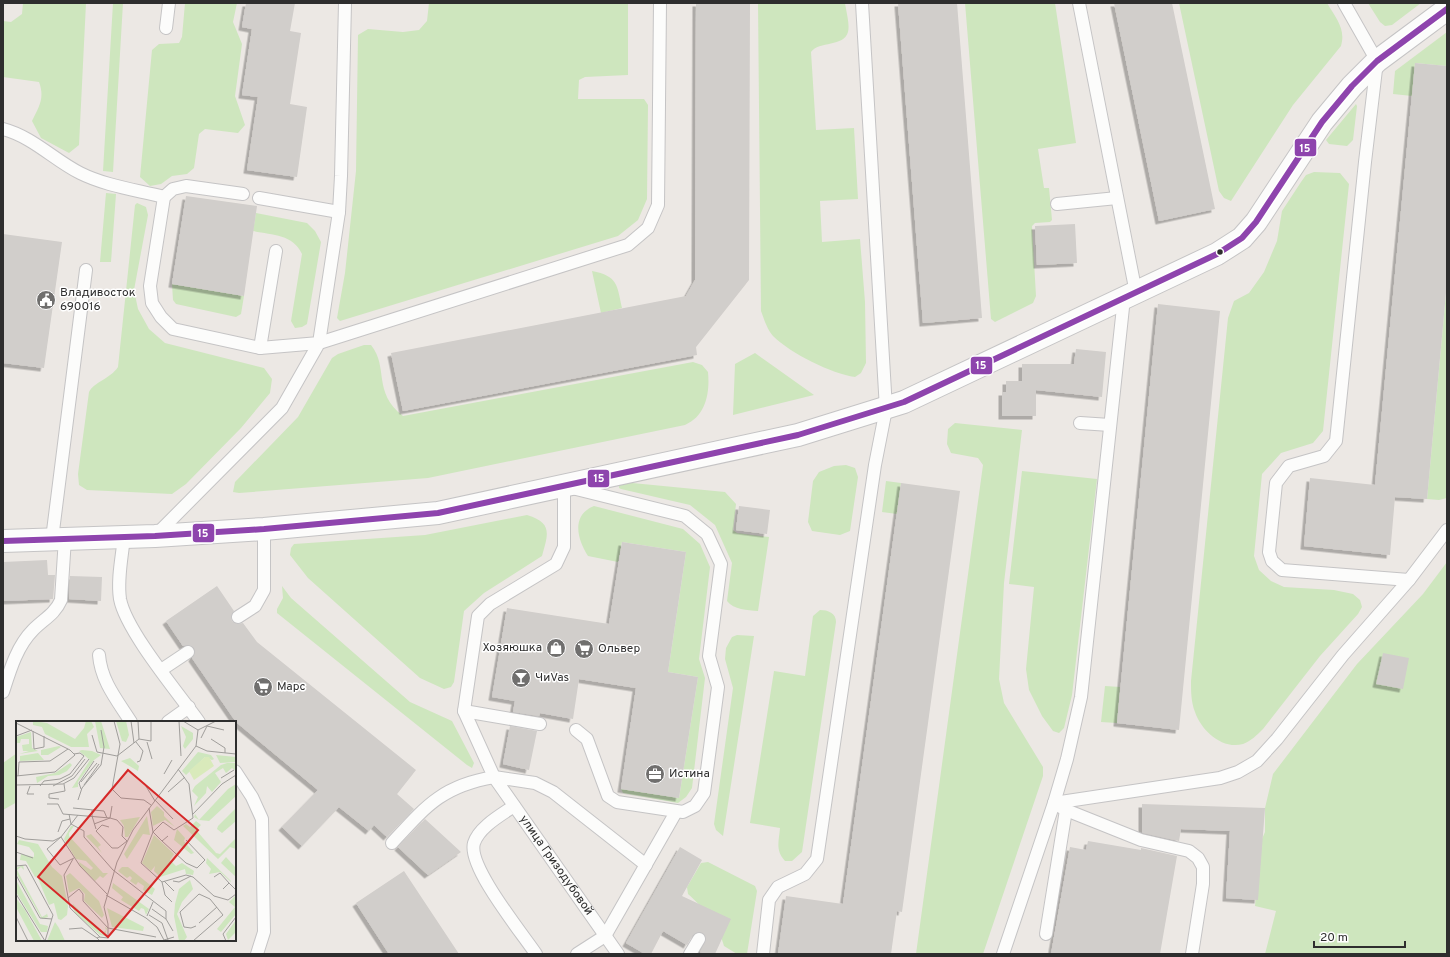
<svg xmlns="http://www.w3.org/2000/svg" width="1450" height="957" viewBox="0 0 1450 957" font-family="Overpass,sans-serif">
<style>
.green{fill:#cee6be}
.building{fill:#d1cecb;filter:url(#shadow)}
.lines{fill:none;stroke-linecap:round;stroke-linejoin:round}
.service-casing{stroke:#c5c4c5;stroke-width:14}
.tertiary-casing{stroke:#c5c4c5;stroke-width:24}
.service{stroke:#fcfcfb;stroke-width:12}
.tertiary{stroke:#fcfcfb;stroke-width:22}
.bus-1-casing{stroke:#fff;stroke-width:9}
.bus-1{stroke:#8e44ad;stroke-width:6}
.bus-dot{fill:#2e2e2e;stroke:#fff;stroke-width:1.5}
.labels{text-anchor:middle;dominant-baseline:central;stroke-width:3;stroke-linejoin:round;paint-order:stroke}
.poi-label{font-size:12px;fill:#2e2e2e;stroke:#fff;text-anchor:start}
.street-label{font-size:12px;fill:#2e2e2e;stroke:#fff}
.inset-road{fill:none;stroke:#a09e9b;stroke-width:1}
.view{fill:#d62828;fill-opacity:0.15;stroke:#d62828;stroke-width:2}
.inset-edge{fill:none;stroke:#2e2e2e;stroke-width:2}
.line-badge{stroke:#fff;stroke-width:1.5}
.badge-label{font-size:11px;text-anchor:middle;font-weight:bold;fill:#fff}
</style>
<defs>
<filter id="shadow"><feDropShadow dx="-3.5" dy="3.5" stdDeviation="0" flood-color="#0004"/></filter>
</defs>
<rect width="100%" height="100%" fill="#ece8e4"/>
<path class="green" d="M23 3H86L79 145 69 153 41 138 32 121C39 107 45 98 39 82L3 77V21L11 22 22 14Z
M113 3H123L113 172 103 171Z
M185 3H237L233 22 242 44 235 96 245 125 238 133 205 129 199 134 194 168 187 174 172 176 161 184 150 186 140 177 152 50 159 44 179 43 182 37Z
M429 3H628V75L585 77 579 80 578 99H644L648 105 647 199 638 220 618 236 340 321 337 318 345 273 356 171 358 35 368 29 403 32 419 30 427 21Z
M758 3H845C846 11 850 24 848 32 844 47 819 41 811 52L816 130 854 128 858 199 820 201 822 242 860 239 865 302 866 363 861 373 855 377C832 374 790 353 773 336 767 329 764 319 761 311Z
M965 3H1055L1076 143 1038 149 1044 188H1049L1052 220 1050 222 1035 223 1032 226 1036 296 1033 303 995 322 991 319Z
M1179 3H1327C1336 18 1346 29 1341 46L1293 105 1231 201 1224 198 1219 191Z
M1368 3H1421L1392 25 1385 26 1380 22Z
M1447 32V66L1415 63 1412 96 1393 94 1395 71Z
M1356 104 1357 106 1353 140 1347 146 1329 144 1326 140Z
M1314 172 1340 173 1349 184 1323 431 1313 443 1281 453 1262 474 1254 556 1259 570 1271 581 1284 587 1334 590 1353 594 1360 600 1362 607 1358 614 1320 656 1263 729C1257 735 1251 741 1243 744 1222 750 1201 730 1195 712 1191 702 1191 691 1191 681L1228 318 1234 301 1249 293 1264 272 1277 241 1282 211 1301 182 1306 175Z
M106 193 116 194 111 262H100Z
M137 203 146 207 148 215 134 290 138 309 149 329 165 343 264 368 272 379 270 393 241 428 186 484 172 494 87 490 79 485 78 474 89 392C94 382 110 379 118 367L135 205Z
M256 213 307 223 315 231 321 242 307 324 302 327 295 328 291 321 302 254C293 234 272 235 253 231Z
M592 271C618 276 617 285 622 308L601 313Z
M1447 282V498L1439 500 1427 499Z
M172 284 244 296 241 314 236 317 176 304 173 300Z
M364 345H371C389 367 372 392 403 416L693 362 702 365 708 372C710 393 706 416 685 425L428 478 239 493 233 492 235 482 298 417 332 358 338 354Z
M755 353 814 395 733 415 735 364Z
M955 423 1022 430 1004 583 999 679 1004 703 1043 767V776L983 954H916L983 465 978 458 951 453 947 444 948 429Z
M846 465 855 468 858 477 850 531 840 535 812 531 808 522 813 481 819 472 834 466Z
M1022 471 1097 479 1072 695 1064 728 1059 733 1053 731 1042 716 1029 690 1026 669 1034 587 1009 584Z
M886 481 901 483 897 514 882 512Z
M622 482 725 492 736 504 733 530 737 533 769 537 758 611C747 610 734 610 727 601L732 563 715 525 690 505 621 489 619 488V484Z
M594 506 683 529 700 544 710 567 699 659 705 678 692 788 686 797 678 803 623 793 621 789 679 798 698 677 668 672 686 552 622 542 618 562 588 556C577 539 571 515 594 506Z
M527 515C553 523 548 534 542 556L484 593 464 611 454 682 451 687 444 689 420 678 308 578 290 555 291 548 294 544 425 535Z
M1447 562V954H1265L1276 911 1255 906 1262 839 1265 832V808L1273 774 1357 664 1423 594Z
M282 586 291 598 410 702 452 721 474 763 472 768 467 765 277 613V609L283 598Z
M820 610C828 610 836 613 836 622L802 852 792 861H785C775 850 779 841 780 828L750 823 774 671 805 676 813 616Z
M737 635 754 636 723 836 716 830 714 824 733 688 725 659 726 648 732 637Z
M1105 686 1120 687 1117 723 1101 722Z
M17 753V802L3 810V763Z
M708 862 755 886 757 891 747 954H737L724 946C719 926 703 907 688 894L687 887 701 863Z"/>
<path class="building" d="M246 3H295L290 31 301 33 290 104 307 107 297 177 247 170 258 97 242 95 252 29 242 27Z
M696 3H750L749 280 696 347 697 355 403 411 391 353 686 296 695 280Z
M898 3H957L982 318 923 323Z
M1114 3H1172L1215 209 1159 221Z
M1415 63 1447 66V282L1427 499 1395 497 1390 555 1304 546 1310 478 1375 485Z
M186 196 257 206 244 296 172 284Z
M1075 224 1077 263 1037 265 1035 226Z
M3 234 62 242 44 368 3 363Z
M1158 304 1220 311 1179 730 1117 723Z
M1076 349 1106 352 1102 397 1036 390V416H1002V392H1006V381H1022V364H1074Z
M901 483 960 491 902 912 897 911 891 954H778L786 896 843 904Z
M739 506 770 510 767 534 736 530Z
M622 542 686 552 668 672 698 677 679 798 621 789 636 688 579 679 573 719 540 713 539 716 513 712 515 701 492 697 507 608 609 624Z
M47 560 48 575H55L53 599 3 601V562Z
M70 576 102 577 101 601 69 599Z
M217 586 234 611 231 617 232 621 238 624 243 623 257 642 416 770 397 794 414 809 387 837 374 825 369 831 339 807 302 846 282 827 318 790 236 722 192 658 195 652 194 648 188 645 183 646 166 621Z
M1383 653 1409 658 1403 689 1376 684Z
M510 726 537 731 529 770 503 764Z
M1142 804 1265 808 1258 900 1226 898 1230 831 1181 829 1179 841 1143 833 1142 832Z
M425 819 461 852 428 875 398 847Z
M1088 841 1141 850V848L1177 856 1160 954H1051L1070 847 1086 850Z
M680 847 702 860 682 896 731 919 715 954H704L700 952 706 939 703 933 700 932 693 935 687 945 663 931 651 954H645L626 943Z
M404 871 459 954H389L356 903Z"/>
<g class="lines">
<defs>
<g id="service">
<path d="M1079 3 1136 293"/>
<path d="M1344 3 1377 61 1365 162 1336 441 1324 456 1289 466 1276 483 1269 552 1272 561 1282 570 1409 580"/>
<path d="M166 28 169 3"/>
<path d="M3 129C33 137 54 160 80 173 106 186 137 190 164 197L150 286 152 303 161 317 173 329 260 348 319 343 339 212 259 198"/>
<path d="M164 197 173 189 186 186 243 194"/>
<path d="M1057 204 1117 198"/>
<path d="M339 212 341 176 345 3"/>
<path d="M260 348 276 251"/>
<path d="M1080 423 1110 425"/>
<path d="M156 535 282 408 319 343 628 245 648 228 658 205 660 3"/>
<path d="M124 537C122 557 117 579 120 599 126 631 179 694 199 722"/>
<path d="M52 539 86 270"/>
<path d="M238 617 255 606 264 590V529"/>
<path d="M99 655C101 681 117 700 131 722"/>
<path d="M161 670 188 652"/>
<path d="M3 692C10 670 17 646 33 630 44 619 55 614 61 600L65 538"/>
<path d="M464 711 540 724"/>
<path d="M168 722 189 707"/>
<path d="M235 771 252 797 262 819 264 932 257 954"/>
<path id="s1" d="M494 777 618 954"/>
<path d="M494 777 535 783 553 792 646 865"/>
<path d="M1054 803 1220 778 1238 772 1257 761 1277 739 1343 655 1409 580 1447 530"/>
<path d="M1054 803 1066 810 1141 840 1189 851 1198 858 1203 867V884L1192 954"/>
<path d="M514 806C501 815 479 827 474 843 467 866 522 933 536 954"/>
<path d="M392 843C426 806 442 786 494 777L464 711 478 616 490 604 556 564 564 547V486L685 516 707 534 721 564 709 656 718 687 704 793 695 806 683 812 617 802 608 796 587 739 576 730"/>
<path d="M1046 934 1066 810"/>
<path d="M577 954 605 936 676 812"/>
<path d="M690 954 699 939"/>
<path d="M763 954 769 900 778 887 805 874 817 859 875 465 886 409 862 3"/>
<path d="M1003 954 1054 803 1067 759 1081 697 1124 298"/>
</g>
<path id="tertiary" d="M3 541 155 536 264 529 438 513 798 435 904 402 1217 254 1242 238 1256 222 1322 122 1352 86 1377 61 1447 9"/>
</defs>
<use href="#service" class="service-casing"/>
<use href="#tertiary" class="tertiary-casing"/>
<use href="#service" class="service"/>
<use href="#tertiary" class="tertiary"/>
<defs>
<path id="bus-1" d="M3 541 155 536 264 529 438 513 798 435 904 402 1217 254 1242 238 1256 222 1322 122 1352 86 1377 61 1447 9"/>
</defs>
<use href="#bus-1" class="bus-1-casing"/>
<use href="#bus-1" class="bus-1"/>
</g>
<defs>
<symbol id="civic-disc" viewBox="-11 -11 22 22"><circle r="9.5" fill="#706f6e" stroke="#fff"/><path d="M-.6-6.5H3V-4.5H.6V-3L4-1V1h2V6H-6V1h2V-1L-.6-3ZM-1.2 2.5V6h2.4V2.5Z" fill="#fff"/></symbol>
<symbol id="shop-disc" viewBox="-11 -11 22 22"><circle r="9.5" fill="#706f6e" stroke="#fff"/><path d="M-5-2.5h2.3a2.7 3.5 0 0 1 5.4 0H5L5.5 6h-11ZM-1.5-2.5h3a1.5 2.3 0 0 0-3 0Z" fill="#fff"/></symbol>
<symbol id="supermarket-disc" viewBox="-11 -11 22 22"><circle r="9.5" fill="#706f6e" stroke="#fff"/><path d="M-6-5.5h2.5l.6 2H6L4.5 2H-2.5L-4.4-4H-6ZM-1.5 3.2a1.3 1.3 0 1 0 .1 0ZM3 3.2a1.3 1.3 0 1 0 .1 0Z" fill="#fff"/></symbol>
<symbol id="bar-disc" viewBox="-11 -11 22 22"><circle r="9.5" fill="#706f6e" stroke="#fff"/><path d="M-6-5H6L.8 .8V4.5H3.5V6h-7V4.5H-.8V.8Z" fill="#fff"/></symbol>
<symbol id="office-disc" viewBox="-11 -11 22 22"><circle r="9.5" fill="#706f6e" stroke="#fff"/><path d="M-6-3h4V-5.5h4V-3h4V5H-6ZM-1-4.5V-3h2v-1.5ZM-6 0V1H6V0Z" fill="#fff"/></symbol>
</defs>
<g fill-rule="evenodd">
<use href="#civic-disc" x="35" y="289" width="22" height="22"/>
<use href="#shop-disc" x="545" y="637" width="22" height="22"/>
<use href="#supermarket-disc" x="573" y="638" width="22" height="22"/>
<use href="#bar-disc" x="510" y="667" width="22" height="22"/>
<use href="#supermarket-disc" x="252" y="676" width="22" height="22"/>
<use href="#office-disc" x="644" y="763" width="22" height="22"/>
</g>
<circle class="bus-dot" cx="1220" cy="252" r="3.5"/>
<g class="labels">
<g class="poi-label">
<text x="60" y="293">Владивосток<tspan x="60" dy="14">690016</tspan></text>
<text x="542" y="648" text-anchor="end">Хозяюшка</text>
<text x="598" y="649">Ольвер</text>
<text x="535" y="678">ЧиVas</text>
<text x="277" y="687">Марс</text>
<text x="669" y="774">Истина</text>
</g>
<g class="street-label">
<text stroke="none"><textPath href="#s1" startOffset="108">улица Гризодубовой</textPath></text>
</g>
</g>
<g transform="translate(16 721)">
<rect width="220" height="220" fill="#ece8e4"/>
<path d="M17 0 31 2 59 18 68 7 70 0H75L78 6 71 13 73 26H55L29 13 26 6 17 4ZM79 0H85L94 28 84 27ZM100 0H110L113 14 110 21 106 20ZM165 5 177 12V18L169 28 167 25 170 16ZM15 11 16 27 22 30 3 33 13 30H7L6 24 13 23V18H5L4 22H0V16ZM43 25 45 26 32 34H25V29ZM66 29 76 30 85 34 78 39 62 61V66L56 67 74 39 63 30ZM182 31 195 34 198 38 196 39 189 36 170 54 166 50ZM22 32 28 39 4 40V35ZM200 34 220 36V41L204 42ZM114 37 123 45 122 50 105 40ZM54 42 56 44 51 50 43 54 32 55 21 62 20 56 39 52ZM211 42H220V50L216 47 210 52 207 47 199 52 205 61 196 71 191 65 190 72 178 85 182 76 176 70 179 65 205 44ZM220 63V75L193 100 183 99 178 96 179 93 183 99 212 68ZM141 85 148 91V95L159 106 149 99 137 105 135 91ZM220 87V100L206 112 201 108 202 105ZM131 95 134 114 127 113 111 138 108 133ZM124 96 112 116H109L108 105 104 99ZM180 100 185 104 180 109 200 132 204 133 220 117V128L214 126 202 138 167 105 170 103 174 106ZM55 105H58L53 112V115L87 152H92L87 157 84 155 79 160 64 145 63 141 75 149 77 147 70 140 60 138 48 118ZM161 108 169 117 168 120 178 132 175 133 158 119ZM75 113 85 124 82 126 86 132 70 115ZM138 114 158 133 154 139 160 145 166 142 178 150 177 154 170 153 169 148 144 156 138 150 139 145 135 150 126 142ZM3 119 22 123 36 146 46 155 52 185 51 194 45 199 42 198 38 182 33 184 21 155 19 156 10 140 4 139 5 133 18 136V132L13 126 1 123ZM210 136 219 146 220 156 205 142ZM191 137 215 160V161L204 151 193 153 195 148 190 142ZM7 144 8 149 5 146 1 149 26 196 31 193 30 189 32 196 26 198 0 152V147ZM106 146H112L139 168 136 174 127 169 128 165 122 161 120 164 114 160 116 157 114 155 111 157 102 150ZM54 152 83 180 88 194 86 197 68 180 69 173 63 167 53 172 50 155ZM0 159 24 203 32 205 31 211H25L0 171ZM174 159 177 168 166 181 161 193 171 216 168 220H163L158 195 159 183 163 168ZM97 162 133 188 130 194 128 188 125 187 123 190 105 179 107 176 96 167ZM220 174V193L205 211 201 208 219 186 213 181ZM0 177 9 189 26 220H18L0 186ZM57 183 86 213 90 209 89 206 91 207 89 215 84 214 60 193 56 186ZM91 187 128 206 127 210 96 206ZM220 199V211L212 219 210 213ZM39 201 43 207 49 220H31Z" fill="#cee6be"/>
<path d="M189 36H193L198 45 178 59 173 50Z" fill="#d9eabb"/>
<path class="inset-road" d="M98 0 104 23 96 68 105 77 128 79 135 84M115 0 118 22M122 0 123 18M163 0 165 35M167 0 182 9M0 2 54 29 59 34 39 51 0 55M191 5 208 9M182 9 180 25 191 30 220 33M182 9 200 0M17 10 18 28 28 26V15M76 14 81 31 101 35 123 18M0 15 16 9M185 17 191 5M123 18 135 20V0M195 18 209 27V32M120 21 127 30 124 40 121 41M131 21 136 38M148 53 156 39M2 55 3 41 34 40 52 28M205 57 218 49M65 61 81 42M128 62 139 80M0 64 47 63 58 57 73 38M68 64 83 43M14 65 11 73H18M24 65 28 60 44 58 54 53 68 35 64 32 58 33M37 65 56 55 69 38M65 68 63 62 78 40M152 71 169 56M43 78 33 77V73L49 70 48 63M62 79 66 67 85 44 88 26 85 9M139 79 157 98M31 83H42L47 93 94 97M57 87 88 90 91 97M133 87 137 111 125 142 146 161 149 174 156 181M76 89V95L80 108M53 93 55 103 68 110V116L97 149 150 190V198M176 94 206 63 220 54M78 103 94 97M93 106 86 104 80 110 96 127H102L111 120 106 115 107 106 101 99 94 97 96 85M42 111 46 100 54 98M0 115 9 118 37 120 45 116 62 94M152 115 146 120 137 111 147 101 158 109 177 97 173 63 162 48M146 120 170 142 181 147 189 139 170 119M0 131 17 137M58 137 44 144 31 128 45 116 64 145 91 173M57 138 48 154 54 187 84 216M0 145 10 144 37 194 29 220M0 154 24 197 36 198M198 156 204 152 213 162M148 160 158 170M157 160 163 161 175 155M146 161 170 154 177 156 198 175 212 179 220 173M207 168 213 162 220 169M0 173 29 220M90 174 130 197 141 206 148 219 158 216M52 177 63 168 67 173V180L92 207 140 216M136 188 150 198 157 210M133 194 146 202 152 219M131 195 137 181M0 196 12 220M183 202 201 186M53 208 66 207 81 217M92 217V203L88 186 101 141 117 109 180 25M84 220 81 217 83 216 92 217M177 220 207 194 194 178 183 173 164 191 168 206 175 207 180 205M210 220 207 213 220 196"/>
<path class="view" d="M112 49 182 109 92 216 22 156Z"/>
<rect width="220" height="220" class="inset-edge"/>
</g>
<g class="line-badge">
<rect x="1294" y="138" width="23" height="19" rx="4" fill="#8e44ad"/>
<rect x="970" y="356" width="23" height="19" rx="4" fill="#8e44ad"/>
<rect x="587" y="469" width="23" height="19" rx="4" fill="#8e44ad"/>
<rect x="192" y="523" width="23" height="20" rx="4" fill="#8e44ad"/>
</g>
<g class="badge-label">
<text x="1305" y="152">15</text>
<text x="981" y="369">15</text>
<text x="599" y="482">15</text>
<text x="203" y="537">15</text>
</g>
<rect width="1450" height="957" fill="none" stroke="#2e2e2e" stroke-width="8"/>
<path d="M1314 941v6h91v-6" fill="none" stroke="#2e2e2e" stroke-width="2"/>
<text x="1320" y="941" font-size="12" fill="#2e2e2e" stroke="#ffffff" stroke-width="3" paint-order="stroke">20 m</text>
</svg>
